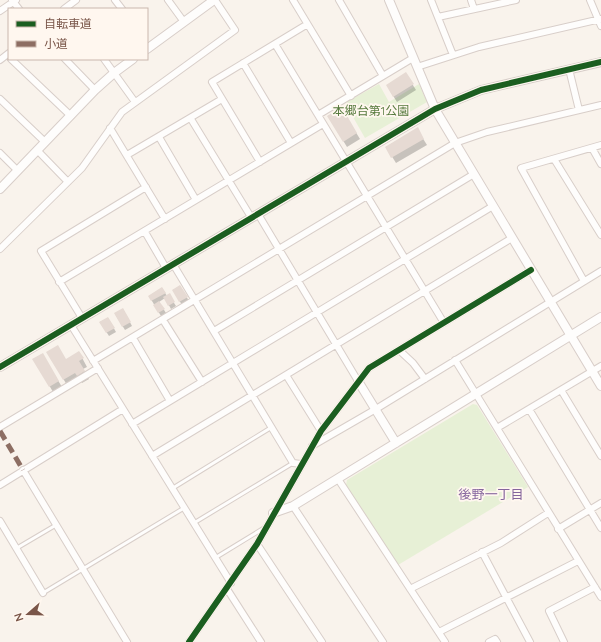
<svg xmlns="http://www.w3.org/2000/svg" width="601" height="642" viewBox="0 0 601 642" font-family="Quicksand,'Noto Sans JP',sans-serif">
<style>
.green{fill:#e7f0d6}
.shadow{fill:#0003}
.building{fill:#e6dad3}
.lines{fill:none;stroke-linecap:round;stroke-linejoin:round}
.service-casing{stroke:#d8cec9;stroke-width:5}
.minor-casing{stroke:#d8cec9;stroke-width:8}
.tertiary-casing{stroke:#d8cec9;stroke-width:10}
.service{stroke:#fefdfc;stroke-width:3}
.minor{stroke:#fefdfc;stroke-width:6}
.tertiary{stroke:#fefdfc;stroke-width:8}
.quiet{stroke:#8d6e63;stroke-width:5;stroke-dasharray:10 5;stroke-linecap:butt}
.cycleway-casing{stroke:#fff7ef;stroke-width:8}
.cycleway{stroke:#1b5e20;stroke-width:6}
.labels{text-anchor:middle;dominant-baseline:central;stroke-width:3.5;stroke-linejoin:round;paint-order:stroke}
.park-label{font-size:12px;fill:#567a3d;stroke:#fff7ef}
.neighbourhood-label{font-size:13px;fill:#85659d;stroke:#fff7ef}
</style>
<rect width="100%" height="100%" fill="#f9f3ec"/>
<path class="green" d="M379 84 389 102 419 84 427 102 365 138 345 103Z
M473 404 477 405 528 487 398 565 346 485 347 480Z"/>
<path class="shadow" d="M406 74 416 90 397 102 390 91Z
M341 108 360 139 347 147 328 116Z
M417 129 427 145 396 163 386 147Z
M180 286 189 301 182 305 173 290Z
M162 288 167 296 169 295 176 306 171 309 165 298 159 302 166 313 161 316 149 296Z
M123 309 132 326 125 330 115 314Z
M108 318 116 332 109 336 100 322Z
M48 352 66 360 79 352 87 367 83 369 89 379 82 383 80 380 68 387Z
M42 354 62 387 53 392 34 359Z"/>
<path class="building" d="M406 72 414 84 393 97 386 85Z
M342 107 357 133 343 142 327 116Z
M418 127 424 139 391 158 385 147Z
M180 285 188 297 179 302 172 290Z
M162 287 166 293 151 301 148 296Z
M170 293 175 302 168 306 163 297Z
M159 301 165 309 158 313 153 305Z
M123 308 131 322 122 327 114 313Z
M108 317 115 328 106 333 99 322Z
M58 345 66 359 79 351 84 358 79 361 85 371 77 376 75 373 63 380 46 352Z
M43 353 59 381 49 387 32 359Z"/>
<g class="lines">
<defs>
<path id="service" d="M173 488 272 427
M194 523 293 463
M17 548 56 525
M215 558 264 528
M43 593 184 508"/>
<path id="minor" d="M12 0 19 9
M115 0 122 9
M168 0 184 22
M293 0 351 96
M339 0 383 76
M431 0 453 55
M471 0 474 9
M590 0 601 26
M64 9 76 0
M0 11 16 0
M438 17 516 0
M275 44 444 323
M11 59 71 116
M65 59 95 90
M104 59 135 102
M0 60 9 53
M243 63 291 143
M417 67 479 47 601 19
M569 69 579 110
M0 99 45 142
M318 115 413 58
M191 119 251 217
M110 128 165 219
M159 137 196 200
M592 148 601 164
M37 150 68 182
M0 153 17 170
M127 155 222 99
M554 159 601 235
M260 162 212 82 306 25
M258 214 358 381
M145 232 166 268
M0 249 82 168 122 112 235 30 215 0
M173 264 293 463 301 464
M584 281 521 168 601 145
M59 282 323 124
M82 318 41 251 146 187
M163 320 202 382
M71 325 231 583
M214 331 474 174
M133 338 170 401
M399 350 413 363 425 379
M455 360 601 597
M93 361 455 143 487 132 601 105
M286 375 321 431
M561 390 601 456
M529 409 601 528
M132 424 493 206
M0 427 98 368
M497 428 601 366
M312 446 376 409 601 271
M152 456 512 238
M23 470 127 642
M338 479 445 642
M0 485 123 409
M293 506 383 642
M0 521 43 593
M558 529 601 503
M257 544 322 642
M482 552 530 642
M227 589 261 642
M410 589 501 543 548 513
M439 632 578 561
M189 642 257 544 321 431 369 368 531 270
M489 642 495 639 497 642
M564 642 549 611 595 587"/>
<path id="tertiary" d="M389 0 435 109 601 386
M147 49 214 0
M0 189 95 90 114 73 133 59
M0 367 435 109 481 90 601 62
M358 381 396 443
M273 513 293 506 601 317"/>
</defs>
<use href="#service" class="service-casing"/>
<use href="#minor" class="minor-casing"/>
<use href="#tertiary" class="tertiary-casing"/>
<use href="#service" class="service"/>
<use href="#minor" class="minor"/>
<use href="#tertiary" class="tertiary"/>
<path class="quiet" d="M0 431 23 470"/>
<defs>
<path id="cycleway" d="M0 367 435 109 481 90 601 62
M189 642 257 544 321 431 369 368 531 270"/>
</defs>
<use href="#cycleway" class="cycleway-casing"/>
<use href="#cycleway" class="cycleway"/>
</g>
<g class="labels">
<g class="park-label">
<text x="371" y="110">本郷台第1公園</text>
</g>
<g class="neighbourhood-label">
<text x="491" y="494">後野一丁目</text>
</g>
</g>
<rect x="8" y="8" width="140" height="52" fill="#fff7ef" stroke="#cab7ad"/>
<rect x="16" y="21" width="20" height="6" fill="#1b5e20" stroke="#cab7ad"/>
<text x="44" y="28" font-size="12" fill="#7a5649">自転車道</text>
<rect x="16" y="41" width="20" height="6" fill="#8d6e63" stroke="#cab7ad"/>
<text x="44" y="48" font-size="12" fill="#7a5649">小道</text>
<g transform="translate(28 614) rotate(250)" stroke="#fff7ef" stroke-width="3" paint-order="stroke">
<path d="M0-3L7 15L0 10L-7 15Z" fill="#7a5649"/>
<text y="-6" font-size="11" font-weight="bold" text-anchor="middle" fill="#7a5649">N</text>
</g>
</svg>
